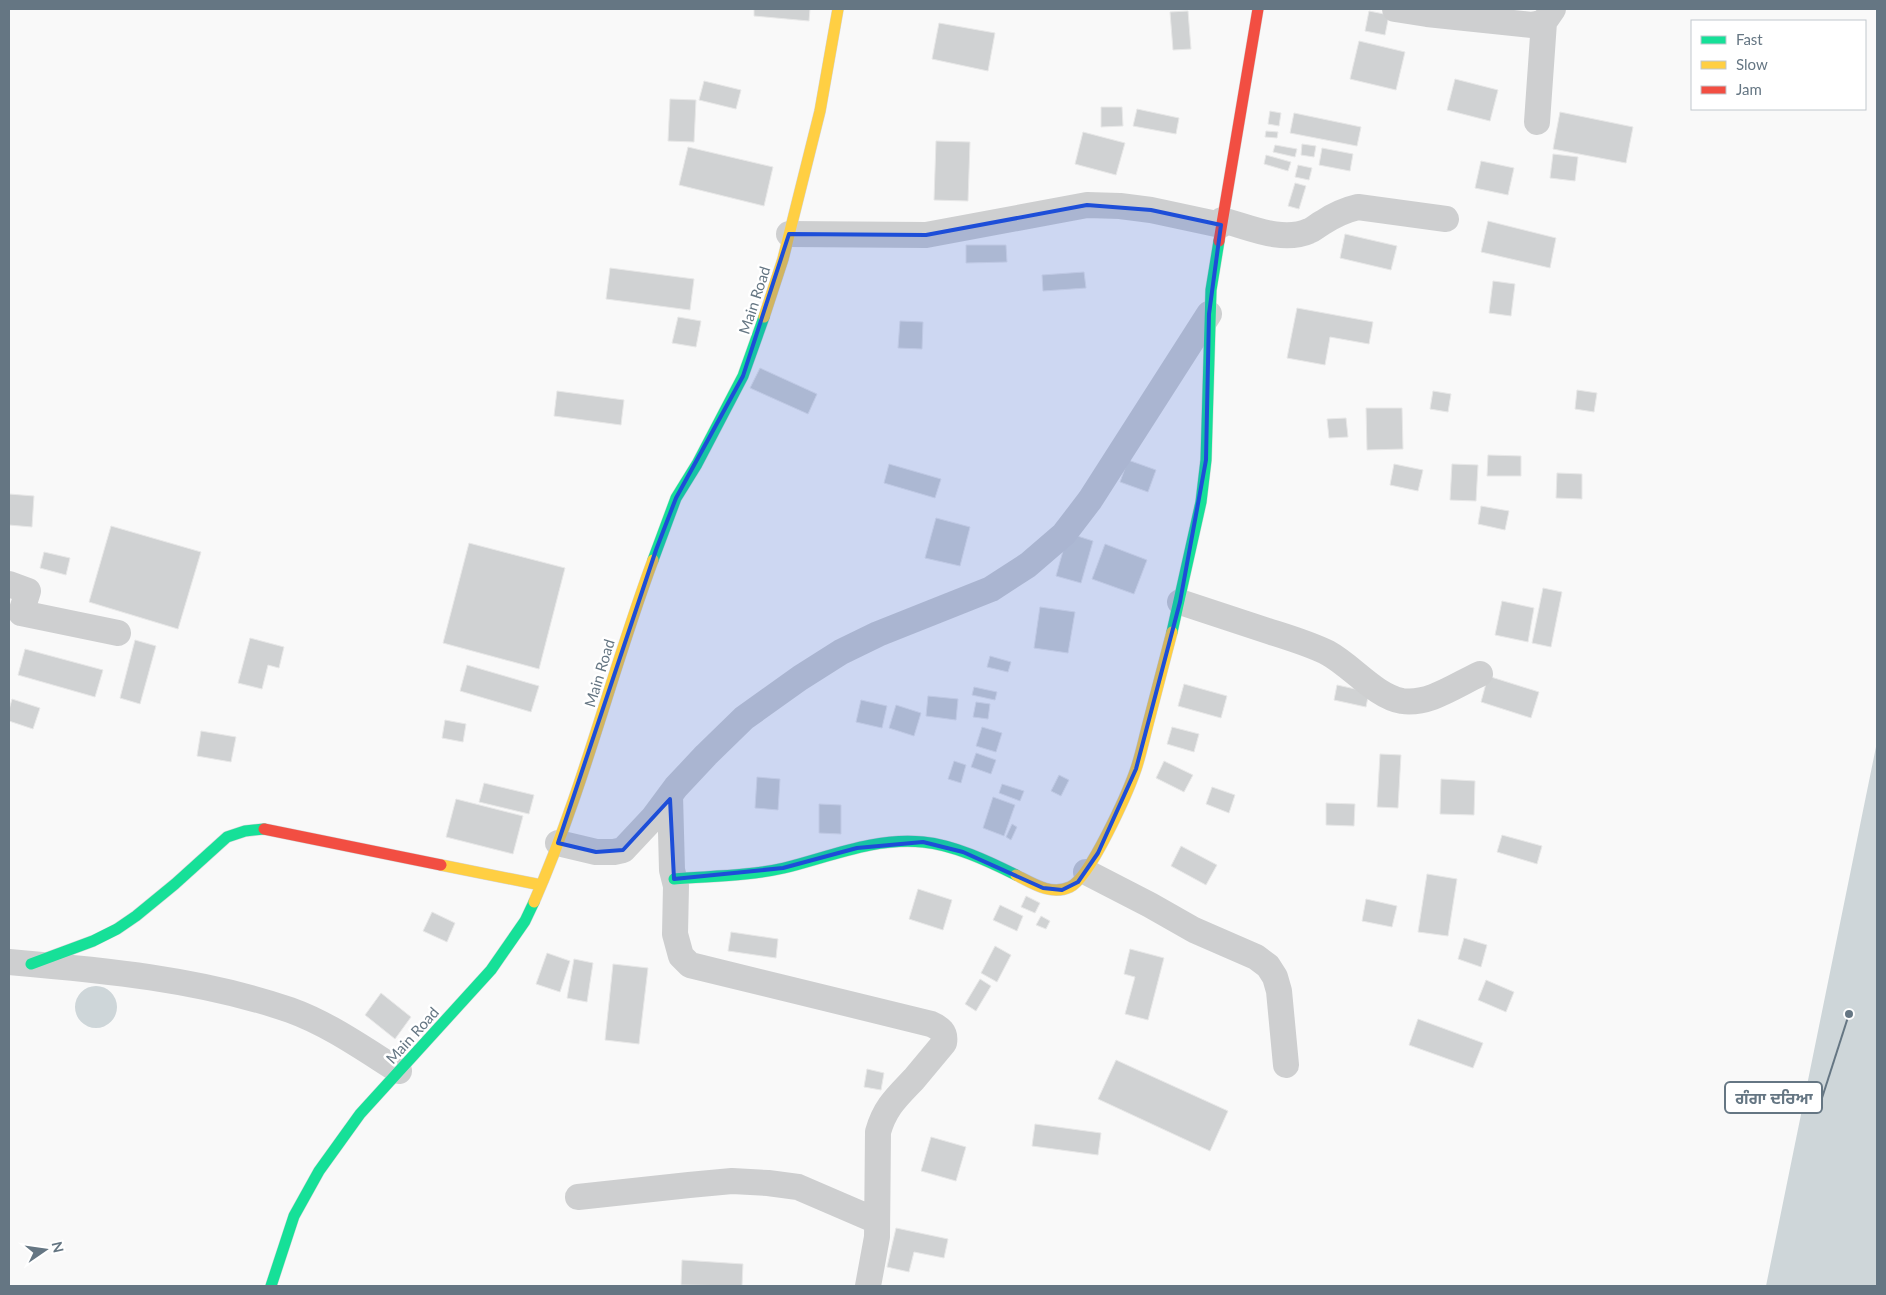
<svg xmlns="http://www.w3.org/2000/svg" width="1886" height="1295" viewBox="0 0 1886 1295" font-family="Lato,'Noto Sans Gurmukhi',sans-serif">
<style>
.water{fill:#ced6d9}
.building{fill:#d0d2d3;stroke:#e8e8e8}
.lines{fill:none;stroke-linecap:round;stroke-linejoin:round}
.fast-casing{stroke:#d5d6d7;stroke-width:12}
.slow-casing{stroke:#d5d6d7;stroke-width:12}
.jam-casing{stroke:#d5d6d7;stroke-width:12}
.street{stroke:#cecfd0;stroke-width:26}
.fast{stroke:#16e098;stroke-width:11}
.slow{stroke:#ffcf43;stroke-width:11}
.jam{stroke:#f24e42;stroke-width:11}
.marked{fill:#1d4ed8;fill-opacity:0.2;stroke:#1d4ed8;stroke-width:4;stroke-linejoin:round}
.labels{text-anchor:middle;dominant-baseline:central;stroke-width:5;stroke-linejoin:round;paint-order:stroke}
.street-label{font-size:15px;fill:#657683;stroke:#fff}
.leader{fill:none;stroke:#657683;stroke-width:2}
.callout-dot{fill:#657683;stroke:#fff;stroke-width:2}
.callout{fill:#fff;stroke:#657683;stroke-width:2}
.callout-label{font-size:16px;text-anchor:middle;font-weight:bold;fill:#657683}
</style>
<rect width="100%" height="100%" fill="#f9f9f9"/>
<path class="water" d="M1877 742V1286H1766Z
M75 1007a21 21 0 1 1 42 0a21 21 0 1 1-42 0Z"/>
<path class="building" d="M754 9H810L809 21 754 16Z
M1188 11 1191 49 1173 50 1170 12Z
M1369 11 1389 15 1385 35 1365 31Z
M939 23 995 33 988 71 932 59Z
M1359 41 1405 52 1396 90 1350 79Z
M1455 79 1498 90 1490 121 1447 110Z
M704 81 741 90 736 109 699 100Z
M670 99 696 100 694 142 668 141Z
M1101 107H1122L1123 126 1101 127Z
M1137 109 1179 118 1176 134 1133 126Z
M1270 111 1281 113 1279 126 1268 124Z
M1560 112 1633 127 1626 163 1553 149Z
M1294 113 1361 127 1357 146 1290 133Z
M1266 131 1278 132 1277 138 1265 137Z
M1083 132 1125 143 1116 175 1075 164Z
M936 141 970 142 968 201 934 200Z
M1302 144 1316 146 1314 157 1301 155Z
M1275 145 1297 149 1295 157 1273 152Z
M688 147 773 167 764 206 679 185Z
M1322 148 1353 154 1350 171 1319 165Z
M1553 154 1578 157 1575 181 1550 178Z
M1266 155 1291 162 1288 171 1264 164Z
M1481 161 1514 168 1508 195 1475 188Z
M1298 165 1312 168 1309 180 1295 177Z
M1295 183 1306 186 1299 209 1288 206Z
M1488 221 1556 238 1550 268 1481 252Z
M1345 234 1397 246 1391 270 1340 258Z
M966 245H1006L1007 262 966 263Z
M610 268 694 279 690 310 606 299Z
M1084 272 1086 288 1043 291 1042 275Z
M1493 281 1515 284 1511 316 1489 313Z
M1297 308 1373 322 1369 344 1330 337 1325 365 1287 358Z
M678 317 701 321 696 347 672 343Z
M900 321 923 322 922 349 898 348Z
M760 368 817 394 808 414 750 388Z
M1577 390 1597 393 1594 412 1575 409Z
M557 391 624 400 621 425 554 416Z
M1433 391 1451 394 1448 412 1430 409Z
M1366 408H1402L1403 449 1367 450Z
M1346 418 1348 437 1329 438 1327 419Z
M1488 455 1521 456V476H1487Z
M1128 460 1156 470 1148 492 1120 482Z
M889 464 941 479 935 498 884 483Z
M1394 464 1423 470 1418 491 1390 485Z
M1452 464 1478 465 1476 501 1450 500Z
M1557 473 1582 474V499L1556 498Z
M9 494 34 496 32 527 9 525Z
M1481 506 1509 511 1505 530 1478 524Z
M936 518 970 527 960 566 925 558Z
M111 526 201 552 178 629 89 602Z
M1068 533 1093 541 1081 583 1056 576Z
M469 543 565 568 539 669 443 643Z
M1105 544 1147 560 1134 594 1092 579Z
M44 552 70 558 66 575 40 568Z
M1543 588 1562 592 1551 647 1532 643Z
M1502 601 1534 608 1528 642 1495 635Z
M1040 607 1075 612 1068 653 1034 648Z
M250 638 284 647 279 668 268 665 262 689 238 683Z
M135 640 156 646 140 704 120 698Z
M25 649 103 670 95 697 18 675Z
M990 656 1011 662 1008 672 987 667Z
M467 665 539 686 531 712 460 691Z
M1488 676 1539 692 1531 718 1481 702Z
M1184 684 1227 696 1221 718 1178 706Z
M1337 685 1369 692 1366 707 1334 700Z
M974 687 997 692 995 700 972 695Z
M928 696 958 699 956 720 926 716Z
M12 699 40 708 33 729 9 721V710Z
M861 700 887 706 882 728 856 722Z
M976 702 990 704 988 719 973 717Z
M896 705 921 713 914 736 889 728Z
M445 720 466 724 463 742 442 738Z
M982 727 1002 733 996 752 976 746Z
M1172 727 1199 734 1194 752 1167 744Z
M201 731 236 737 231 762 197 756Z
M976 753 996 760 991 774 971 767Z
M1380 754 1401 755 1398 808 1377 807Z
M954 761 966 765 961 783 948 779Z
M1164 761 1193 775 1184 792 1156 778Z
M1059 775 1069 780 1061 796 1051 791Z
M757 777 780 779 778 810 755 808Z
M1441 779 1475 781 1474 815 1440 814Z
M484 783 534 795 529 814 479 802Z
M1002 784 1024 791 1020 801 999 793Z
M1212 787 1235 795 1229 813 1206 804Z
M993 797 1015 805 1004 836 983 828Z
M456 799 523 816 513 854 446 837Z
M1326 803 1355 804 1354 826 1326 825Z
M819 804 841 805V834L819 833Z
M1012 824 1017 827 1011 840 1006 837Z
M1502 835 1542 846 1537 864 1497 852Z
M1181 846 1217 865 1206 885 1171 866Z
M1427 874 1457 879 1448 936 1418 932Z
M918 889 952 900 943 930 909 919Z
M1026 896 1040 903 1035 913 1021 907Z
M1366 899 1397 906 1392 927 1362 921Z
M1000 905 1023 916 1017 931 993 920Z
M432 912 455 923 447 942 423 931Z
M1041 916 1050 921 1046 929 1036 925Z
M731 932 778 939 776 958 728 951Z
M1464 938 1487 945 1481 967 1458 959Z
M995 946 1011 955 997 982 981 973Z
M1130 949 1164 958 1148 1020 1125 1014 1135 977 1124 974Z
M547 953 570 961 560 992 536 984Z
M574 959 593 963 587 1002 567 998Z
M613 964 648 968 639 1044 605 1040Z
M980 979 991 986 976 1011 965 1004Z
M1486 980 1514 992 1506 1012 1478 1000Z
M381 993 411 1017 395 1039 365 1015Z
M1418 1019 1483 1043 1473 1068 1409 1045Z
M1116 1060 1228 1111 1210 1151 1098 1099Z
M867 1069 884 1073 881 1090 864 1087Z
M1035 1124 1101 1133 1098 1155 1032 1146Z
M931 1137 966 1147 956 1181 921 1171Z
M896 1228 948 1239 944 1258 914 1252 909 1272 887 1267Z
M682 1260 743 1264 742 1286 681 1285Z"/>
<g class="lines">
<defs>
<path id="fast" d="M653 560 676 498 697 464 743 376 764 317
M1172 632 1201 502 1206 460 1211 290 1219 241
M674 879C710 876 749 876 784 868 829 857 875 837 923 842 954 845 988 861 1016 875
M31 964 93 941 117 929 136 916 175 884 227 837 245 831 264 829
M271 1286 294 1216 319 1171 360 1114 491 970 525 921 534 902"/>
<path id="slow" d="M764 317 783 259 820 111 838 9
M441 865 541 885
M1016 875C1032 883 1051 896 1070 887 1090 878 1128 792 1136 769 1141 754 1144 739 1148 724 1156 693 1164 663 1172 632
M534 902C583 791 611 673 653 560"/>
<path id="jam" d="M1219 241 1258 9
M264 829 441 865"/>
</defs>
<use href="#fast" class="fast-casing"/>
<use href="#slow" class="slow-casing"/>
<use href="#jam" class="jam-casing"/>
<path class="street" d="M1395 9 1427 14 1532 25 1544 22 1553 9
M1537 122 1544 22
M1222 220C1249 227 1282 243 1309 231 1314 229 1318 225 1322 223 1334 215 1345 210 1358 207L1446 219
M789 234 926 235 1087 205 1120 206 1151 210 1221 225
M9 584 28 591 21 613 118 633
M1180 602C1210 612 1241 622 1271 632 1290 638 1310 644 1328 653 1352 666 1375 696 1402 701 1429 705 1456 685 1480 674
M670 795 672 870 676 886 675 934 681 956 690 965 931 1024C940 1028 946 1032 944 1043 934 1055 924 1067 914 1079 897 1097 885 1107 878 1132L877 1237 868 1286
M558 843 596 852H614L623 850 653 818 676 787 706 755 744 718 800 678 841 652 878 634 991 589 1028 565 1064 534 1090 500 1209 314
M1086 872 1150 905 1194 930 1256 957 1268 966 1275 977 1279 991 1286 1065
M9 962C102 970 200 979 290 1010 329 1024 364 1049 399 1071
M578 1197 689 1185 732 1181 768 1183 798 1187 877 1221"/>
<use href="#fast" class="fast"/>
<use href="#slow" class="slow"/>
<use href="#jam" class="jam"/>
</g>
<path class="marked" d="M1087 205 1151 210 1221 225 1209 314 1206 460 1180 602 1136 769 1098 853 1078 882 1062 890 1043 888 963 852 923 842 857 848 783 868 674 879 670 799 623 850 596 852 558 843 656 550 676 498 743 376 789 234 926 235Z"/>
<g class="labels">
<g class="street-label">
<text transform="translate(754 300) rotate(-72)">Main Road</text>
<text transform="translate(599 673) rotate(-73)">Main Road</text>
<text transform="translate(412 1035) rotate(-48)">Main Road</text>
</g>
</g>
<path class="leader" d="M1849 1014L1822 1098"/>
<circle class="callout-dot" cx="1849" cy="1014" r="5"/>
<rect class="callout" x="1725" y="1082" width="97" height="31" rx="5"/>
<g class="callout-label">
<text x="1774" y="1104">ਗੰਗਾ ਦਰਿਆ</text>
</g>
<rect width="1886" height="1295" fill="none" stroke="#657683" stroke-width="20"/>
<rect x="1691" y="20" width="175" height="90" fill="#ffffff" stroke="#c1c8cd"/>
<rect x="1701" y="36" width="25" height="8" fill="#16e098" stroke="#c1c8cd"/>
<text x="1736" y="45" font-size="15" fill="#657683">Fast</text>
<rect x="1701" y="61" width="25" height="8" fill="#ffcf43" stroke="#c1c8cd"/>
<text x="1736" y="70" font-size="15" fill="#657683">Slow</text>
<rect x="1701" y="86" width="25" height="8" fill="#f24e42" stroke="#c1c8cd"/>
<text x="1736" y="95" font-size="15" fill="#657683">Jam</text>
<g transform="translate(45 1250) rotate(77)" stroke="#ffffff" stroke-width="4" paint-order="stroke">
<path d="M0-4L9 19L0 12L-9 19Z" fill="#657683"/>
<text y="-8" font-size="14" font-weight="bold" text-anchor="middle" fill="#657683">N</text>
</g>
</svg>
